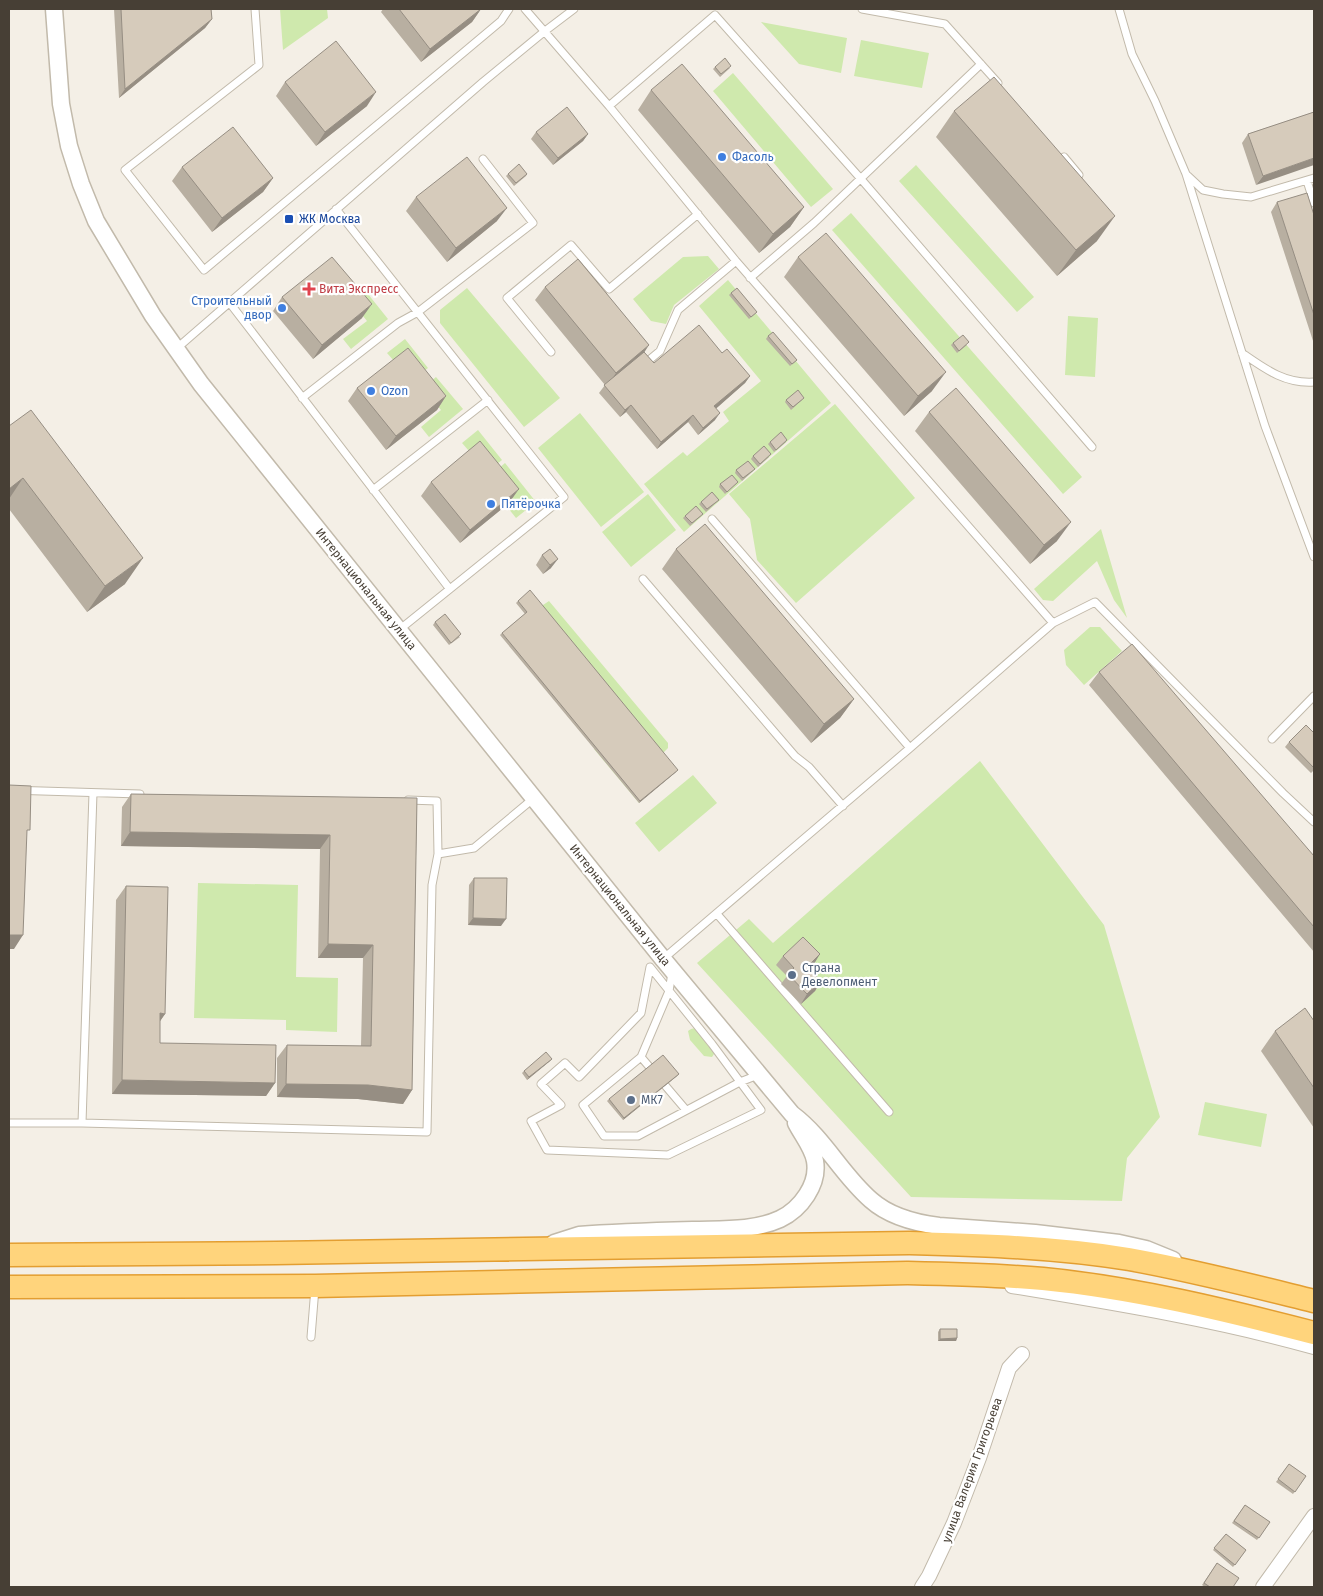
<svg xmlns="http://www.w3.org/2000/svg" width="1323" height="1596" viewBox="0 0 1323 1596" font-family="'Fira Sans',sans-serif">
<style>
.green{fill:#cfe9ad}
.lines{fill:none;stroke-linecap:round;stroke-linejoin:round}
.service-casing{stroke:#c2baab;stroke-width:9}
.minor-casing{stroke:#c2baab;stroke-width:16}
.tertiary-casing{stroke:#c2baab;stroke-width:19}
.trunk-casing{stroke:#e39e31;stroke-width:25}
.service{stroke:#fff;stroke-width:7}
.minor{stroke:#fff;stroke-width:14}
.tertiary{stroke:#fff;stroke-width:16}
.trunk{stroke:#ffd47c;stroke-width:22}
.wall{fill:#b8afa1}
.shaded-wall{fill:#968e83}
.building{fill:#d6cbbb;stroke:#968e83}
.shop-dot{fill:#3f7fe0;stroke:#fff;stroke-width:2}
.transit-dot{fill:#1a4fb4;stroke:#fff;stroke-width:2}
.health-dot{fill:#e0444e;stroke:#fff;stroke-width:2}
.service-dot{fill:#5c6f8a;stroke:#fff;stroke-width:2}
.labels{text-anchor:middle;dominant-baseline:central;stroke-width:4.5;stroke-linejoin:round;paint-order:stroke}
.shop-label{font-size:12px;fill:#366cbe;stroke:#fff;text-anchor:start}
.transit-label{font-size:12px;fill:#164399;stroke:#fff;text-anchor:start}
.health-label{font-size:12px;fill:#be3a42;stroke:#fff;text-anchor:start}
.street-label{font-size:12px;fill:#473f35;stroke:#fff}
.service-label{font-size:12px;fill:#4e5e75;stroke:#fff;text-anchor:start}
</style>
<rect width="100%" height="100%" fill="#f4efe6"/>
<path class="green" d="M280 9H327L328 18 283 50Z
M761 22 847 38 841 73 799 64Z
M861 40 929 53 922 88 854 76Z
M733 73 833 189 811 207 713 91Z
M916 165 1034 297 1017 312 899 181Z
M851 213 1082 477 1063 494 832 230Z
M708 256 719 269 674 305 666 324 651 321 633 299 683 257Z
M728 280 831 403 684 532 644 484 683 452 687 456 729 421 723 412 761 381 699 306Z
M360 284 388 319 351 349 343 339 367 321 346 295Z
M467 288 560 398 524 427 440 323V310Z
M1068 316 1098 318 1095 377 1065 375Z
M405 339 428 368 416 377 394 361 387 353Z
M436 377 463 409 429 437 421 427 441 410 423 388Z
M835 404 915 498 796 603 757 560 750 519 729 494Z
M580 413 644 492 601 527 538 448Z
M478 430 502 460 490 470 469 451 462 443Z
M505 463 536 502 516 518 508 508 515 502 492 474Z
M648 494 676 530 631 567 602 532Z
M1101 529 1127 618 1114 600 1097 561 1053 601 1043 600 1034 589Z
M549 601 668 743V748L662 754 639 803 594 749 632 719 540 607Z
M1090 627H1100L1122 651 1084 685 1066 665 1064 650Z
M980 761 1104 925 1160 1117 1127 1158 1122 1201 911 1197 697 963 749 919 773 943Z
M693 775 717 803 659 852 635 823Z
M198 883 298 885 296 977 338 978 337 1032 286 1030V1020L194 1018Z
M695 1028 714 1049V1054L712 1057 704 1056 690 1040 688 1031 691 1029Z
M1205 1102 1267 1114 1261 1147 1198 1135Z"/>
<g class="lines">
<defs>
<path id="service" d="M255 9 259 65 125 170 204 270 501 21 509 9
M525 9 609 106 736 261 1053 623
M862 9 945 24 998 83
M1119 9 1132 54 1155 101 1186 174 1265 426 1314 557
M609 106 715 15 861 179 1092 447
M1064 157 1079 175
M1188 176 1203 190 1223 194 1251 197 1314 178
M1307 181 1314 203
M336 209 564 497 399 630
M750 278 814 223 981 64
M229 302 449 588
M176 349 483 82 545 31 574 9
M551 352 507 298 571 245 609 289 698 214
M1242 353C1265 369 1285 384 1314 382
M648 361 660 351 678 310 736 261
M302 398 398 323 418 312 533 223 483 159
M373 490 488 400
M712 519 910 748
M643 579 795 756 809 767 843 806
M1272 739 1314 696
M9 790 140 794
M93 793 82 1123 427 1132 432 885 438 854
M408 800 437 801 438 854 474 848 534 798
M717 914 889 1112
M663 959 910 748 1053 623 1095 602 1283 793 1314 822
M650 967 712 1044 761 1110 668 1155 547 1150 531 1121 561 1105 541 1084 565 1063 579 1077 641 1013Z
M672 973 669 991 641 1057 686 1110
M641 1057 583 1105 604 1136H638L740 1082 758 1075
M9 1123H82
M311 1337 315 1288"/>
<path id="minor" d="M1012 1286C1114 1303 1214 1319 1314 1347
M922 1587 929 1576 954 1523 979 1458 1009 1368 1022 1354
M1263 1587 1314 1516"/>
<path id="tertiary" d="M54 9 61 104 69 146 81 184 96 221 153 316 201 384 663 959 792 1114C825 1139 841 1174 871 1200 889 1216 915 1223 939 1226L1035 1233 1119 1243 1146 1249 1173 1260
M554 1243 579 1235C617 1232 655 1231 693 1230 721 1229 754 1231 780 1219 801 1209 819 1184 815 1161 813 1148 802 1135 796 1123"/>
<path id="trunk" d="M9 1255 276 1253 909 1243C982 1245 1056 1247 1129 1259 1191 1270 1253 1286 1314 1301
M9 1287 315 1286 907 1273C952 1274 998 1275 1043 1279 1135 1288 1225 1310 1314 1333"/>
</defs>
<use href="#service" class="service-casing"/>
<use href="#minor" class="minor-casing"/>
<use href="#tertiary" class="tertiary-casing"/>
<use href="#trunk" class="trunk-casing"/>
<use href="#service" class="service"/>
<use href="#minor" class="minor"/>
<use href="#tertiary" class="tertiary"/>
<use href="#trunk" class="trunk"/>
</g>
<path class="wall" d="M114 9H211L212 19 205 28 119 98Z
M383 9H481L472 22 421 62 381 12Z
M715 67 730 68 720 77 713 69Z
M285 82 367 106 316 146 276 96Z
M651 90 804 207 790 227 759 253 638 110Z
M954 111 1097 241 1057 276 936 137Z
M1314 112 1256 185 1242 143 1248 134Z
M536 132 588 134 583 141 553 165 531 139Z
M182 167 273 178 263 192 212 232 172 181Z
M508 174H527L526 176 514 186 506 176Z
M416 197 497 221 447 262 406 211Z
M1277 202 1314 215V344L1271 212Z
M798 257 932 391 904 416 784 277Z
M545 287 644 352 654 363 722 353 750 376 745 383 716 408 715 420 698 435 688 422 657 449 626 412 620 417 599 393 605 385 535 300Z
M731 293 757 312 755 314 749 319 729 295Z
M282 297 362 318 313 359 273 311Z
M768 336 797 360 795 362 790 366 766 339Z
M953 343 967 345 957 353 951 345Z
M357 388 446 396 437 410 386 450 348 401Z
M786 400H802L791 410 785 402Z
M929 412 1057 541 1030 564 915 431Z
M9 426 125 584 87 612 9 509Z
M770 442H786L774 452 768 444Z
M753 456 769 457 758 467 751 459Z
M736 470 753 471 742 481 735 473Z
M431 482 509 503 460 543 421 496Z
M738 482 725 494 719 487 720 484Z
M719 500 706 512 699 504 701 502Z
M685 516H701L690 526 683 518Z
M550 549 551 568 543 574 536 565 542 555Z
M676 549 854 699 840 718 811 743 662 569Z
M518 601 676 772 639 803 500 635 502 633 525 614 516 603Z
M435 622 460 637 449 645 433 625Z
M1099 672 1314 856V952L1089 685Z
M1314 733V770L1311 773 1285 747 1289 742Z
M131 794 417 798 412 1090 403 1104 358 1099 277 1097V1058L287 1045 361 1046 363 958H318L320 849 121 846 122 807Z
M474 878 501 926 468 925 469 885Z
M126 886 165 1014 160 1021V1043L275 1083 266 1096 112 1094 116 900Z
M783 956 814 964 809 968 821 981 815 991 801 1004 781 984 787 976 776 965Z
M1314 1021V1128L1261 1051 1275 1031Z
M552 1059 550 1061 527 1080 522 1073 524 1071Z
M679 1074 677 1076 623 1120 607 1101 609 1099Z
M940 1329 957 1338 956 1341H938V1332Z
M1289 1464 1306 1476 1293 1494 1276 1482Z
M1245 1505 1270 1522 1257 1540 1232 1523Z
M1226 1534 1246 1550 1233 1567 1213 1550Z
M1217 1563 1233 1587H1205L1202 1585Z"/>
<path class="shaded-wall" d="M481 9 472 22 421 62 430 49Z
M212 19 205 28 119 98 125 89Z
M376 92 367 106 316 146 325 132Z
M588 134 583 141 553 165 558 158Z
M1314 158V165L1256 185 1263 176Z
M273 178 263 192 212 232 222 218Z
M804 207 790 227 759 253 773 234Z
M507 208 497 221 447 262 456 248Z
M1115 216 1097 241 1057 276 1076 250Z
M372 304 362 318 313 359 322 345Z
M649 345 640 359 607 387 616 373Z
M946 372 932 391 904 416 918 396Z
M750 376 745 383 710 414 714 406Z
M446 396 437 410 386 450 396 436Z
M631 405 626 412 620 417 625 410Z
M720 413 715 420 698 435 703 428Z
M693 415 688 422 657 449 661 442Z
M23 478 9 499V489Z
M519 489 509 503 460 543 470 530Z
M1071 522 1057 541 1030 564 1044 545Z
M143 558 125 584 87 612 105 586Z
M558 559 551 568 543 574 550 565Z
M854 699 840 718 811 743 824 724Z
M678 770 676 772 639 803 640 801Z
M130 832 330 835 320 849 121 846Z
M473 918 506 919 501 926 468 925Z
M9 935H23L14 949H9Z
M328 944 373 945 363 958H318Z
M820 954 814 964 801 976 807 967Z
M821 981 815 991 801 1004 807 994Z
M160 1013 165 1014 156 1027Z
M552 1059 550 1061 527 1080 529 1077Z
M679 1074 677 1076 623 1120 624 1118Z
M122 1080 275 1083 266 1096 112 1094Z
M286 1084 368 1085 412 1090 403 1104 358 1099 277 1097Z
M957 1338 956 1341H938L940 1339Z"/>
<path class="building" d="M121 9H211L212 19 125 89Z
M399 9H481L430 49Z
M336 41 376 92 325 132 285 82Z
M725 58 731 66 721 74 715 67Z
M682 64 804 207 773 234 651 90Z
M994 77 1115 216 1076 250 954 111Z
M567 107 588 134 558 158 536 132Z
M1314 112V158L1263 176 1248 134Z
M233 127 273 178 222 218 182 167Z
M467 157 507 208 456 248 416 197Z
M519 164 527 174 516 183 508 174Z
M1307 193 1314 215V315L1277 202Z
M826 233 946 372 918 396 798 257Z
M332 257 372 304 322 345 282 297Z
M578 259 649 345 616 373 545 287Z
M737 288 757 312 751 317 731 293Z
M699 325 722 353 727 349 750 376 714 406 720 413 703 428 693 415 661 442 631 405 625 410 604 385 644 352 654 363Z
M773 332 797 360 792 364 768 336Z
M963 335 969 342 959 351 953 343Z
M408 348 446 396 396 436 357 388Z
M956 388 1071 522 1044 545 929 412Z
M798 390 804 398 793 407 786 400Z
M31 410 143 558 105 586 23 478 9 489V426Z
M781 432 787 440 776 450 770 442Z
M480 441 519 489 470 530 431 482Z
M764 446 771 454 760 464 753 456Z
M748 461 755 469 743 478 736 470Z
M732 475 738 482 727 492 720 484Z
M712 492 719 500 707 509 701 502Z
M696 506 703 514 692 523 685 516Z
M705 524 854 699 824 724 676 549Z
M550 549 558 559 550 565 542 555Z
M530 590 678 770 640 801 502 633 527 612 518 601Z
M445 614 461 634 451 643 435 622Z
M1132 644 1314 856V927L1099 672Z
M1306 725 1314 733V768L1289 742Z
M9 785 31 786 30 830H27L23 935H9Z
M131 794 417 798 412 1090 368 1085 286 1084 287 1045 371 1046 373 945 328 944 330 835 130 832Z
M474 878H507L506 919 473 918Z
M126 886 168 887 165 1014 160 1013V1043L276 1045 275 1083 122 1080Z
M803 937 820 954 807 967 821 981 807 994 788 974 794 968 783 956Z
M1305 1008 1314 1021V1088L1275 1031Z
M546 1052 552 1059 529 1077 524 1071Z
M663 1055 679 1074 624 1118 609 1099Z
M940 1329H957V1338L940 1339Z
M1289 1464 1306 1476 1295 1492 1278 1479Z
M1245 1505 1270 1522 1259 1538 1234 1521Z
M1226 1534 1246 1550 1235 1565 1214 1548Z
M1217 1563 1239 1578 1233 1587H1210L1204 1583Z"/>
<g class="shop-dot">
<circle cx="722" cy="157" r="5"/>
<circle cx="282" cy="308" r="5"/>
<circle cx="371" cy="391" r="5"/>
<circle cx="491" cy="504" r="5"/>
</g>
<rect class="transit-dot" x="284" y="214" width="10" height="10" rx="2.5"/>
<path class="health-dot" d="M306.5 281.5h5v5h5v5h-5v5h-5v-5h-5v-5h5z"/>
<g class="service-dot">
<circle cx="792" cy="975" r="5"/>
<circle cx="631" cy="1100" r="5"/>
</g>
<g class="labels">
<g class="shop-label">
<text x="732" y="157">Фасоль</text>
<text x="272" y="301" text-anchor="end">Строительный<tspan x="272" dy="14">двор</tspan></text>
<text x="381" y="391">Ozon</text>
<text x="501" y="504">Пятёрочка</text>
</g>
<g class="transit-label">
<text x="299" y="219">ЖК Москва</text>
</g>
<g class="health-label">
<text x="319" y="289">Вита Экспресс</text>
</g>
<g class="street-label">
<text transform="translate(366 589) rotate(51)">Интернациональная улица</text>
<text transform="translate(620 905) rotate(51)">Интернациональная улица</text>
<text transform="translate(972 1470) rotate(-70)">улица Валерия Григорьева</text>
</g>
<g class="service-label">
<text x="802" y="968">Страна<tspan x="802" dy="14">Девелопмент</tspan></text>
<text x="641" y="1100">МК7</text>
</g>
</g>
<rect width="1323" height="1596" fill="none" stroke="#473f35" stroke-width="20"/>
</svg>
